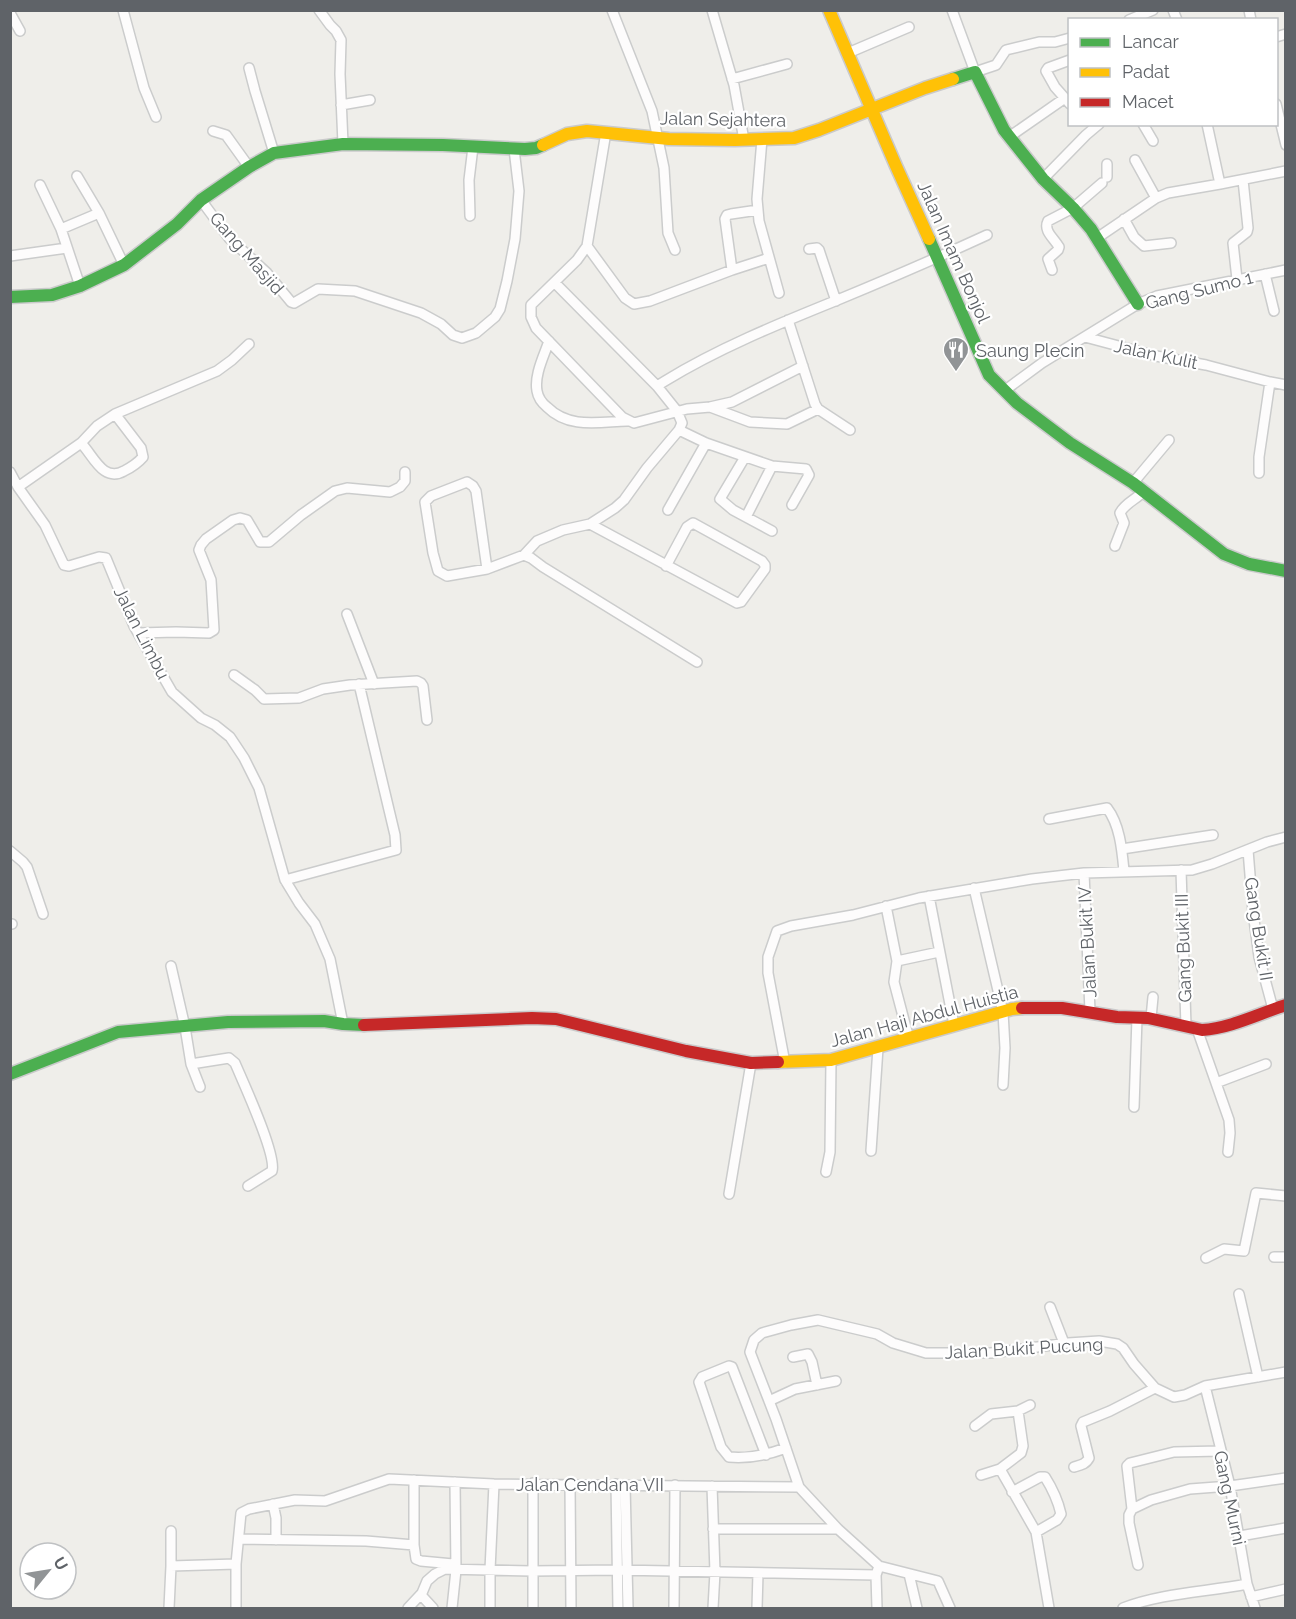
<svg xmlns="http://www.w3.org/2000/svg" width="1296" height="1619" viewBox="0 0 1296 1619" font-family="Raleway,sans-serif">
<style>
.lines{fill:none;stroke-linecap:round;stroke-linejoin:round}
.street-casing{stroke:#cbcccc;stroke-width:12}
.fast-casing{stroke:#cacacb;stroke-width:15}
.slow-casing{stroke:#cacacb;stroke-width:15}
.jam-casing{stroke:#cacacb;stroke-width:15}
.street{stroke:#fdfcfc;stroke-width:9}
.fast{stroke:#4caf50;stroke-width:12}
.slow{stroke:#ffc107;stroke-width:12}
.jam{stroke:#c62828;stroke-width:12}
.labels{text-anchor:middle;dominant-baseline:central;stroke-width:4.5;stroke-linejoin:round;paint-order:stroke}
.street-label{font-size:18px;fill:#5f6368;stroke:#fff}
.poi-label{font-size:18px;fill:#5f6368;stroke:#fff;text-anchor:start}
</style>
<rect width="100%" height="100%" fill="#efeeea"/>
<g class="lines">
<defs>
<path id="street" d="M123 10 144 88 156 117
M319 10 330 25 336 31 341 40 340 74 343 144
M612 10 652 111 664 168 668 233 675 250
M712 10 734 85 744 140
M952 10 975 72 996 65 1006 50 1039 42H1055L1070 38
M1173 10 1177 20
M1249 10 1251 20
M10 13 20 31
M1129 20 1153 10
M1276 37 1286 34
M848 53 909 27
M1070 60 1048 68 1046 71 1055 87 1070 104
M249 68 255 91 274 153
M732 79 787 64
M1276 104 1286 145
M341 105 370 100
M1143 124 1153 141
M1207 124 1220 184 1286 171
M213 131 226 135 249 167
M606 132 587 246 577 260 531 305V317L536 328 622 417 634 423 687 409 710 407 732 402 803 366
M1009 137 1065 98
M762 139 757 199 759 221 779 293
M77 176 99 213 124 265
M1107 177V164
M1043 179 1086 135 1099 124
M40 185 61 229 80 286
M1156 198 1168 193 1220 184
M201 200 229 238 267 273 291 302 294 303 318 289 355 291 421 313 441 324 453 335 462 338 476 333 495 317 500 309 507 281 515 239 519 191 514 149
M470 216 469 180 473 147
M1124 219 1134 237 1144 246 1171 243
M61 229 99 213
M1097 238 1156 198 1135 160
M587 246 625 298 634 304 650 301 732 270 769 258
M809 249 817 248 819 250 836 301
M10 256 67 248
M732 270 725 219 727 215 731 214 758 210
M1052 270 1048 259 1058 250 1059 247C1054 238 1043 231 1048 221L1073 208 1102 183
M1265 274 1274 311
M1237 279 1233 243 1247 232 1248 228 1243 180
M555 283 657 386
M788 320 815 404 818 409 850 430
M1085 337 1156 356 1206 365 1270 382 1286 385
M549 341C544 356 534 375 537 391 538 397 542 403 547 407 569 429 598 422 627 421
M1004 391 1042 363 1138 304 1157 296 1286 270
M710 407 750 422 787 424 818 409
M679 430 706 443 772 466 806 469 809 475 792 505
M81 443 97 426 115 414 217 371 232 360 249 344
M745 457 720 499 733 510 772 531
M10 472 18 487 45 525 64 565 69 566 99 557 106 558 134 626 172 692 201 718 215 725 230 737 244 758 259 788 285 880 299 903 315 924 330 959 343 1024
M1259 473V457L1270 382
M1133 483 1169 440
M18 487 81 443C93 455 103 483 124 471 132 467 137 464 143 457L141 448 115 414
M668 510 706 443
M746 517 772 466
M590 524 737 603 741 602 765 569V565L762 561 693 523 687 527 666 566
M1115 546 1124 523 1120 513C1125 503 1137 499 1144 491
M487 569 476 491 473 486 467 482 431 496 425 502 433 553 438 571 447 576 487 569 524 555
M347 614 374 684
M139 633 176 632 209 633 214 630 211 580 199 550 201 545 206 539 233 520 240 518 247 520 260 542H269L301 515 335 491 347 488 390 492 400 487 405 481V472
M697 662 543 567 531 558 524 555 537 541 563 530 590 524 615 508 624 500 647 468 679 430 682 423 677 411 657 386 665 381C717 349 778 324 835 301 886 280 937 258 987 235
M234 675 255 690 264 699 299 698 323 689 350 685 417 681 421 683 423 686 427 720
M1049 819 1107 808C1120 825 1122 850 1124 871
M1122 849 1213 835
M1248 850 1253 912 1259 957 1273 1009
M10 851 23 862 27 867 43 914
M1181 870 1186 1026
M1084 873 1090 1011
M285 880 396 850 395 835 359 684
M974 888 1003 1012 1005 1048 1003 1085
M929 896 954 1025
M886 906 897 961 894 982 909 1039
M10 924H12
M897 961 939 952
M171 966 185 1027 191 1064 229 1058 235 1063C243 1082 277 1155 272 1171L248 1186
M1151 1018 1153 997
M1197 1029 1229 1120 1230 1133 1228 1152
M785 1063 768 973V957L777 931 791 926 853 915 919 898 1032 879 1084 873 1192 870 1212 864 1267 842 1286 837
M191 1064 200 1087
M1216 1083 1266 1064
M1134 1107 1137 1018
M871 1151 878 1048
M826 1172 830 1152 831 1060
M729 1194 751 1063
M1274 1257H1286
M1206 1258 1224 1249 1244 1251 1256 1193 1286 1196
M1239 1294 1258 1377
M1050 1307 1064 1343
M793 1357 808 1354 812 1362 817 1385
M1205 1386 1230 1486 1247 1584 1255 1608
M769 1401 795 1389 836 1381
M1018 1411 1030 1405
M975 1426 991 1414 1018 1411 1023 1446 1021 1453 1000 1469 1036 1532 1049 1608
M766 1455 732 1367 729 1366 702 1377 699 1382 721 1447 729 1457C749 1459 767 1455 786 1448
M1074 1467C1081 1465 1086 1464 1089 1458L1081 1426 1083 1422 1110 1411 1155 1388
M981 1475 1000 1469
M414 1480V1545L416 1559 421 1561 453 1564
M570 1484 571 1608
M616 1484 618 1608
M625 1485 628 1608
M712 1486 715 1572 713 1608
M1012 1492 1040 1477H1045C1052 1488 1058 1501 1061 1514L1057 1520 1036 1532
M273 1504 276 1518V1540
M1132 1509 1127 1466 1130 1463 1174 1452 1220 1451
M713 1529H838
M1240 1536 1286 1528
M239 1539 366 1541 414 1545
M236 1564 241 1513 249 1509 295 1500 325 1501 389 1479 494 1484 799 1487
M1138 1565 1129 1523V1515L1132 1509 1151 1500 1190 1489 1230 1486 1286 1478
M171 1566 236 1564V1608
M879 1566 938 1581 950 1608
M909 1574 917 1608
M421 1595 433 1608
M1251 1597 1286 1589
M169 1608 171 1566V1531
M408 1608 422 1593 427 1581 435 1574 445 1569 532 1571 617 1570 876 1575
M452 1608 456 1570 455 1482
M490 1608V1570L494 1484
M533 1608V1483
M674 1608 675 1485
M757 1608 758 1573
M877 1608 876 1575 879 1566 838 1529 799 1487 776 1419 750 1352 754 1340 762 1333 791 1325 818 1320 877 1334 893 1343 926 1353H991L1068 1343 1099 1341 1117 1344 1123 1348 1134 1364 1155 1388 1174 1397 1185 1395 1205 1386 1286 1372
M1123 1608C1162 1593 1206 1592 1247 1584"/>
<path id="fast" d="M953 79 975 72 1004 130 1043 179 1073 208 1091 229 1138 304
M929 239 989 375 1017 403 1070 443 1133 483 1224 554 1249 564 1286 571
M10 297 52 295 80 286 124 265 177 224 201 200 249 167 274 153 343 144 443 145 525 149 536 148 543 145
M10 1074 118 1032 228 1022 324 1021 343 1024 364 1025"/>
<path id="slow" d="M829 10 896 166 929 239
M543 145 567 134 587 131 669 139 735 140 794 138 819 130 925 88 953 79
M778 1062 831 1060 1012 1009 1022 1008"/>
<path id="jam" d="M1022 1008H1062L1117 1017 1148 1018 1202 1030C1231 1028 1258 1014 1286 1005
M364 1025 532 1018 556 1019 686 1051 751 1063 778 1062"/>
</defs>
<use href="#street" class="street-casing"/>
<use href="#fast" class="fast-casing"/>
<use href="#slow" class="slow-casing"/>
<use href="#jam" class="jam-casing"/>
<use href="#street" class="street"/>
<use href="#fast" class="fast"/>
<use href="#slow" class="slow"/>
<use href="#jam" class="jam"/>
</g>
<defs>
<symbol id="restaurant-pin" viewBox="-11 -11 22 30"><path d="M0 17L-7.5 6A9.5 9.5 0 1 1 7.5 6Z" fill="#919496" stroke="#fff"/><path d="M-5-6h1v4h1v-4h1v4h1v-4h1v5L-1.5 .5V6h-2V.5L-5-1ZM5-6V6H3V1.5H1.5Q1.5-4 5-6Z" fill="#fff"/></symbol>
</defs>
<g fill-rule="evenodd">
<use href="#restaurant-pin" x="941" y="335" width="30" height="40"/>
</g>
<g class="labels">
<g class="street-label">
<text transform="translate(723 119) rotate(1)">Jalan Sejahtera</text>
<text transform="translate(954 252) rotate(66)">Jalan Imam Bonjol</text>
<text transform="translate(247 253) rotate(49)">Gang Masjid</text>
<text transform="translate(1199 290) rotate(-14)">Gang Sumo 1</text>
<text transform="translate(1156 354) rotate(12)">Jalan Kulit</text>
<text transform="translate(142 633) rotate(63)">Jalan Limbu</text>
<text transform="translate(1259 929) rotate(81)">Gang Bukit II</text>
<text transform="translate(1087 942) rotate(-93)">Jalan Bukit IV</text>
<text transform="translate(1183 948) rotate(-92)">Gang Bukit III</text>
<text transform="translate(924 1016) rotate(-15)">Jalan Haji Abdul Huistia</text>
<text transform="translate(1024 1348) rotate(-3)">Jalan Bukit Pucung</text>
<text x="590" y="1484">Jalan Cendana VII</text>
<text transform="translate(1230 1498) rotate(78)">Gang Murni</text>
</g>
<g class="poi-label">
<text x="976" y="350">Saung Plecin</text>
</g>
</g>
<rect width="1296" height="1619" fill="none" stroke="#5f6368" stroke-width="24"/>
<rect x="1068" y="18" width="210" height="108" fill="#ffffff" stroke="#bfc1c3" stroke-width="1.5"/>
<rect x="1080" y="38" width="30" height="9" fill="#4caf50" stroke="#bfc1c3" stroke-width="1.5"/>
<text x="1122" y="48" font-size="18" fill="#5f6368">Lancar</text>
<rect x="1080" y="68" width="30" height="9" fill="#ffc107" stroke="#bfc1c3" stroke-width="1.5"/>
<text x="1122" y="78" font-size="18" fill="#5f6368">Padat</text>
<rect x="1080" y="98" width="30" height="9" fill="#c62828" stroke="#bfc1c3" stroke-width="1.5"/>
<text x="1122" y="108" font-size="18" fill="#5f6368">Macet</text>
<g transform="translate(48 1571) rotate(60)"><circle r="28" fill="#ffffff" stroke="#bfc1c3" stroke-width="1.5"/>
<path d="M0-4.5L10 22L0 15L-10 22Z" fill="#919496"/>
<text y="-9" font-size="16" font-weight="bold" text-anchor="middle" fill="#5f6368">U</text>
</g>
</svg>
